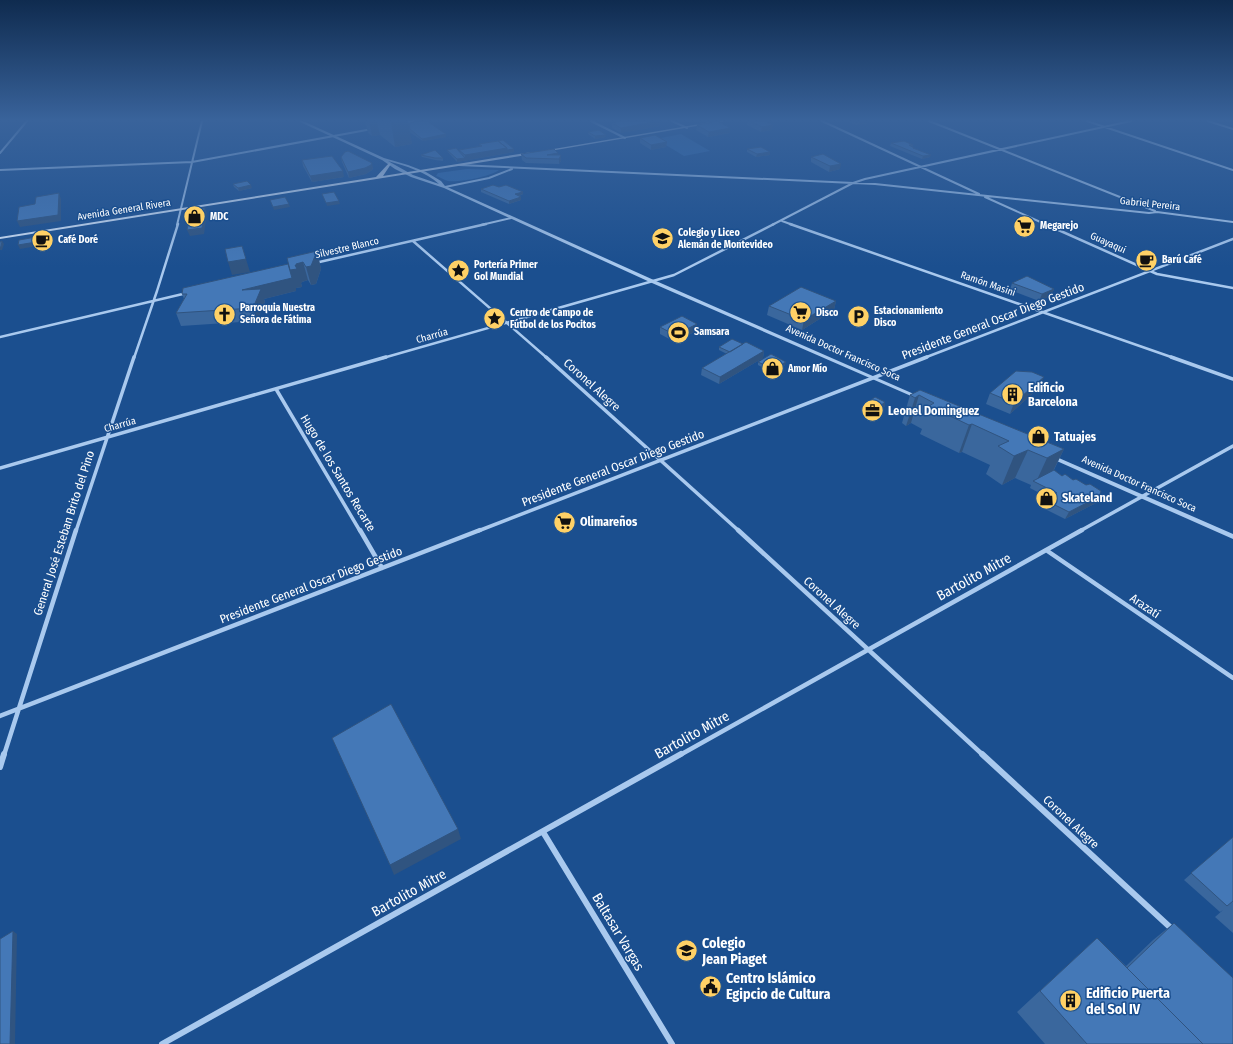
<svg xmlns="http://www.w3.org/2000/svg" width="1233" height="1044" viewBox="0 0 1233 1044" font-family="'Fira Sans Condensed',sans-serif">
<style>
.green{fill:#2e69ad}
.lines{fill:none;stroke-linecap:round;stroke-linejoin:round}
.minor-far4{stroke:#a9c9ee;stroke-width:2}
.minor-far3{stroke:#a9c9ee;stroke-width:2.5}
.minor-far2{stroke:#a9c9ee;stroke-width:3.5}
.minor-far1{stroke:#a9c9ee;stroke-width:4.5}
.minor{stroke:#a9c9ee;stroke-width:6}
.tertiary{fill:#a9c9ee;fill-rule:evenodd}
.secondary{fill:#d6e6fa;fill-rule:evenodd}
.wall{fill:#3a679d}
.shaded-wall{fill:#305480}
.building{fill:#4478b7;stroke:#305480}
.labels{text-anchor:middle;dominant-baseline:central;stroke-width:3;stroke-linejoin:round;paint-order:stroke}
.far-street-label{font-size:10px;fill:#fff;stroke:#1b4f8f}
.far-poi-label{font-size:10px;font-weight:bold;fill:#fff;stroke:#1b4f8f;text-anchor:start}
.street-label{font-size:12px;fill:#fff;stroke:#1b4f8f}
.poi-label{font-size:12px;font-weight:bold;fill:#fff;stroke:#1b4f8f;text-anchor:start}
.near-street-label{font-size:14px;fill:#fff;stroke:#1b4f8f}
.near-poi-label{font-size:14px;font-weight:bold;fill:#fff;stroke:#1b4f8f;text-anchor:start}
</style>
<rect width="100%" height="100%" fill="#1b4f8f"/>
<path class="green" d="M681 134 710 151 684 156 656 139Z
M467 169 499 170C492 176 458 183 448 181 444 180 440 177 436 176L438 173Z"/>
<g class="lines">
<path class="minor-far4" d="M591 121 625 138
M672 121 687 128
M822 121 979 194
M929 121 1155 211
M1087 121 1233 170
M1208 121 1233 129
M404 123 415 121
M0 153 27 121
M459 165 875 184 1149 213 1157 212 1233 222
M0 170 192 162 372 129
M445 187 489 178 512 169
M985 197 1047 225
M782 221 793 225
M177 225 202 121
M481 225 511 218
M772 225 853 183 865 179 1131 121"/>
<path class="minor-far3" d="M790 224 1174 358
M1045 224 1157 274 1233 288
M413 241 547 358
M315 263 486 224
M0 337 187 293
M134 358 157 291 178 224
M383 358 674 275 774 224
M924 358 1233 239"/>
<path class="minor-far2" d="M546 357 739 531
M1171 357 1233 379
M276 389 360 531
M0 468 386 357
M76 531 134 357
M478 531 927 357
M1080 531 1233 446"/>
<path class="minor-far1" d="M360 530 382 568
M738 530 983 755
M1046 550 1233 678
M0 716 480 530
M4 755 76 530
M680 755 1082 530"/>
<path class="minor" d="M982 754 1172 929
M0 767 4 754
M543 832 672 1044
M162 1044 681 754"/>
<path class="tertiary" d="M298 121H303L384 158 408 165 426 172 441 181 445 186 656 281 923 398 922 399H918L652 283 444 188 411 177 395 169 382 160ZM388 161C406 166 426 172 439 184L413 175Z
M1052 455 1233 534V539L1050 458 1049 457Z"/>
<path class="secondary" d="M717 121H726L544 152 542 151Z
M532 152 533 154 0 239V237L376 177 389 163 391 164 383 176Z"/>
</g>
<path class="wall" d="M365 121H408L409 123 446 134V137L423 141 409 132 412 144 395 147 380 135 372 136 368 133Z
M622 121H660V126L621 133 612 128V123Z
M747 121H764L772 130 761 132 747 125Z
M846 121H873V122L857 125Z
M697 125 730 133 708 137 696 130Z
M588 132 606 135V137L595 139 588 134Z
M640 138 667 142 666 147 651 150 640 143Z
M891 143 913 145 912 147 914 148 930 157 922 159 890 146Z
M479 144 514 152 457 162 448 152 447 150 460 152 459 150 480 146Z
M747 149 770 152V155L756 157 747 152Z
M521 154 561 155V161L559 164 526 163 522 160Z
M421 155 443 158V161L435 160 422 157Z
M341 157 373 168 372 170 366 174 349 178 342 162Z
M811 157 840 169 829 172 811 162Z
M302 160 344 177 312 182 303 166Z
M233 184 252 188 239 191 234 187Z
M499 187 523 194 519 196 521 200 509 204 481 192V189Z
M317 251 321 269 316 284 311 285 308 280 302 282V283H301L302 287 296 288V291L264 299 265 302 257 321 181 326 176 313 184 299 182 294 288 264Z
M1012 283 1054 289 1051 296 1039 301 1010 290Z
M836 301 834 310 802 330 767 315 769 306Z
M697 324 696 331 675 342 660 334V327Z
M743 344 764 351 763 358 719 384 701 375 702 368 727 354 719 350V347Z
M758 362 785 365 773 373 758 365Z
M1040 387 1010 414 986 404 990 393Z
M920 390 1064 449 1054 470 1062 476 1073 480 1100 496 1096 503 1065 519 1039 506 1043 499 1047 497 1030 488 1031 485 1015 478 1002 485 986 474 990 465 962 452 959 453 920 434 922 429 911 423 906 426 902 423 910 395Z
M885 406 872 416 861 411 862 407Z
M1233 837V933L1215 917 1223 910 1220 912 1184 880Z
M1174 923 1233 1044H1045L1017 1012 1097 938 1126 966 1153 940Z"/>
<path class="shaded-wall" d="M369 121H377L380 135 372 136Z
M396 121H408L412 144 395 147 391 122Z
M658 121H660V126L621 133V128Z
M788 121H799L787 123Z
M864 121H873V122L864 124Z
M864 122V124L857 125 858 123Z
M773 125 772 130 761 132 762 127Z
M730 128V133L708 137 709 132Z
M446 134V137L423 141 422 139Z
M606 135V137L595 139V136Z
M667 142 666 147 651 150V145Z
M507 148 514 149V152L457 162V159L465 158V155Z
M770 152V155L756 157 757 154Z
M558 153 559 158 547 155Z
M561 155V161L559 164V159Z
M931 155 930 157 922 159 923 156Z
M372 163 373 168 372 170 366 174 349 178 348 172Z
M841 164 840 169 829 172 830 166Z
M343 171 344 177 312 182 310 176Z
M251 185 252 188 239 191 238 188Z
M523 192V194L515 197V194Z
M59 193 61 199V221L20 227 17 221Z
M521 197V200L509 204V201Z
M339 201 340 204 327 206 326 203Z
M289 204 290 207 274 210 273 207Z
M205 208 207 213 204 234 190 236 187 230Z
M36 237 37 240V246L20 249 18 245Z
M2 241 4 244 2 250H0V247Z
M242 246 250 272 232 275 228 262Z
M317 251 321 269 316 284 311 285 306 267Z
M303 262 308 280 302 282V283H301L302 287 296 288V291L264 299 265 302 257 321 253 308 242 290 290 270 296 264Z
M1054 289 1051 296 1039 301 1042 294Z
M836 301 834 310 802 330 804 320Z
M697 324 696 331 675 342V335Z
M764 351 763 358 719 384 720 377Z
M786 362 785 365 773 373V369Z
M1044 377 1040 387 1010 414 1014 403Z
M919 395 911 423 906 426 915 398Z
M885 402V406L872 416 873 412Z
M972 424 962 452 959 453 969 425Z
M1064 449 1050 477 1036 482 1047 458Z
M1028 450 1015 478 1002 485 1014 456Z
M1100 496 1096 503 1065 519 1069 512Z
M458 829 461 839 394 875 390 865Z
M13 931 17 934 15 1044H10Z"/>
<path class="building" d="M419 121H427L446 134 422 139 410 129 409 123Z
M622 121H658L621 128 612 123Z
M718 121 730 128 709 132 697 125Z
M750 121H764L773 125 762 127Z
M853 121H863L864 122 858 123Z
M599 130 606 135 595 136 588 132Z
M655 135 667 142 651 145 640 138Z
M503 140 514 149 507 150V148L498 141Z
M498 141 507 148 465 155 459 150 482 146 479 144Z
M904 141 913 145H909L914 148H913L931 155 923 156 891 143Z
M761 147 770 152 757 154 747 149Z
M456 148 465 158 457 159 447 150Z
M554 149 558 153 547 155H561L559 159 526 158 521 154Z
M435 150 443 158H435L421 155Z
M348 151 372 163 371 165 365 168 348 172 341 157 345 152Z
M823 154 841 164 830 166 811 157Z
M332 156 343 171 310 176 302 160Z
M247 181 251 185 238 188 233 184Z
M493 185 499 187 506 185 523 192 515 194 521 197 509 201 481 189Z
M334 192 339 201 326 203 322 194Z
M59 193 58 215 17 221 19 207 35 204 36 197Z
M285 197 289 204 273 207 270 200Z
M205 208 202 228 187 230 191 209Z
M36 237V242L18 245 19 240Z
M2 241 1 247H0V242Z
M242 246 246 259 228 262 225 249Z
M317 251 311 266 306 267 303 262 296 264 297 265H295L297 269 290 270 287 258Z
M288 264 292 278 242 290 261 289 253 308 176 313 187 294H182L183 288Z
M1027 276 1054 289 1042 294 1012 283Z
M801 287 836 301 804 320 769 306Z
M682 316 697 324 675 335 660 327Z
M732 339 743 344 730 352 719 347Z
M746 342 764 351 720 377 702 368Z
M771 354 786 362 773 369 758 362Z
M1016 371 1032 372 1044 377 1014 403 990 393Z
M920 390 1064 449 1047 458 1028 450 1014 456 998 446 1009 441 972 424 969 425 929 406 934 403 919 395 915 398 910 395Z
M875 397 885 402 873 412 862 407Z
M1054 470 1062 476 1065 474 1073 480 1076 479 1086 485 1090 484 1101 491 1100 496 1069 512 1043 499 1057 493 1033 481Z
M391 704 458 829 390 865 332 738Z
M1233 837V901L1227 906 1191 873Z
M1174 923 1233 978V1044H1203L1127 968Z
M13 931 10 1044H0V939Z
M1097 938 1203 1044H1087L1040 991Z"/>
<linearGradient id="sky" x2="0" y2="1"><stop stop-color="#0f2b4f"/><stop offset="0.45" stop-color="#39639b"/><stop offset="1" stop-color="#39639b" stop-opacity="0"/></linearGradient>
<rect width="1233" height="267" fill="url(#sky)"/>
<defs>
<symbol id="shop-disc" viewBox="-11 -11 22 22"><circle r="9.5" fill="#ffd166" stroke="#1b4f8f"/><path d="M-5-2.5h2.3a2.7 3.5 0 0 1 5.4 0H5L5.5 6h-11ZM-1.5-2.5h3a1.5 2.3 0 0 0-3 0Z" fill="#111"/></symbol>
<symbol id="supermarket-disc" viewBox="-11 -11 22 22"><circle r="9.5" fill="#ffd166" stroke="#1b4f8f"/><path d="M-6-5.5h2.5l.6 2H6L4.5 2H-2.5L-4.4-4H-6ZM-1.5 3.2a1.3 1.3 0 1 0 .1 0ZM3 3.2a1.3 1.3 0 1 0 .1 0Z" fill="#111"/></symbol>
<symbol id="school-disc" viewBox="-11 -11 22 22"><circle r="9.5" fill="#ffd166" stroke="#1b4f8f"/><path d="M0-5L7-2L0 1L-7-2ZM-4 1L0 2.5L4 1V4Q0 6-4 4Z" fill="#111"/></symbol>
<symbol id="cafe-disc" viewBox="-11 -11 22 22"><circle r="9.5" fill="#ffd166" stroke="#1b4f8f"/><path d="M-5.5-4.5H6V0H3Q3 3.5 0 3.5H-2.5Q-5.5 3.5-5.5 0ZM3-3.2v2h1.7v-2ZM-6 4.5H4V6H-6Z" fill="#111"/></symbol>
<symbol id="sight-disc" viewBox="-11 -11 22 22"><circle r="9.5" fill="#ffd166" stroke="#1b4f8f"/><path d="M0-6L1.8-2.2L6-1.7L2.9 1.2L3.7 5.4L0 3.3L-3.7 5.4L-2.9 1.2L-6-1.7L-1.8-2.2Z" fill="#111"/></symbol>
<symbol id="church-disc" viewBox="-11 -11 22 22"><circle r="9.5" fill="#ffd166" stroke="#1b4f8f"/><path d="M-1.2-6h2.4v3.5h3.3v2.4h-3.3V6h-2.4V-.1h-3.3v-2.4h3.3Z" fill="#111"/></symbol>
<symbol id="parking-disc" viewBox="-11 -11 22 22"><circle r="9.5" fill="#ffd166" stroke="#1b4f8f"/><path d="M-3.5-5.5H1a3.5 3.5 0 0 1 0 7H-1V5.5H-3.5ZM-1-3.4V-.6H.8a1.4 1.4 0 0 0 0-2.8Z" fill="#111"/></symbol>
<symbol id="stadium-disc" viewBox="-11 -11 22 22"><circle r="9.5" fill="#ffd166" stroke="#1b4f8f"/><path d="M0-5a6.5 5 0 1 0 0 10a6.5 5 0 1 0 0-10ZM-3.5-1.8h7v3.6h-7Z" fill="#111"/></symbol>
<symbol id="building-disc" viewBox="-11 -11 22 22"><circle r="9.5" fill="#ffd166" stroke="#1b4f8f"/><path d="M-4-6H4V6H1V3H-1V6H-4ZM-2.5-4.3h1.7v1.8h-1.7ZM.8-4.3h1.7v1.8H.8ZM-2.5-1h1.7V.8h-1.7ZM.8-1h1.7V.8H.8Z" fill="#111"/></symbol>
<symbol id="office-disc" viewBox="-11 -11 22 22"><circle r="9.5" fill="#ffd166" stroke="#1b4f8f"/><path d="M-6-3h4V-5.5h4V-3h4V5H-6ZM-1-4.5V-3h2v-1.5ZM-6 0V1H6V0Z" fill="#111"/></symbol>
<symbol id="civic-disc" viewBox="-11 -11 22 22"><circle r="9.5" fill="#ffd166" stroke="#1b4f8f"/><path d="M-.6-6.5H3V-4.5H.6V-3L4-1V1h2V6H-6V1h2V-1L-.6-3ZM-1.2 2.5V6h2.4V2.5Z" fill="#111"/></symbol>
</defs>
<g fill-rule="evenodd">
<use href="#shop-disc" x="182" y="204" width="25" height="25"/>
<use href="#supermarket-disc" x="1012" y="214" width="25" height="25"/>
<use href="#school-disc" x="650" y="226" width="25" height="25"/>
<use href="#cafe-disc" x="30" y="228" width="25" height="25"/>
<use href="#cafe-disc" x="1134" y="248" width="25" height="25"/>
<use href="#sight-disc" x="446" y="258" width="25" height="25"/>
<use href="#supermarket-disc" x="788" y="300" width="25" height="25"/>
<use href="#church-disc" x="212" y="302" width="25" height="25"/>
<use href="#parking-disc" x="846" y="304" width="25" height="25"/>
<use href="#sight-disc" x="482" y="306" width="25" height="25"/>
<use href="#stadium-disc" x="666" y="320" width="25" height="25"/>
<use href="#shop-disc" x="760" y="356" width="25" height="25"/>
<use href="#building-disc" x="1000" y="382" width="25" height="25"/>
<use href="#office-disc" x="860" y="398" width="25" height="25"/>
<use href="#shop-disc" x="1026" y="424" width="25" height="25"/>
<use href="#shop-disc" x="1034" y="486" width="25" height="25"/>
<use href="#supermarket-disc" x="552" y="510" width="25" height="25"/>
<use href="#school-disc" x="674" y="938" width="25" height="25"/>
<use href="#civic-disc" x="698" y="974" width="25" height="25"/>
<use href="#building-disc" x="1058" y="988" width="25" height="25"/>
</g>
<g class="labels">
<g class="far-street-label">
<text transform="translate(1150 204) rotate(6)">Gabriel Pereira</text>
<text transform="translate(124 210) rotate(-9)">Avenida General Rivera</text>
<text transform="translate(1108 243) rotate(24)">Guayaqui</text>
<text transform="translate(347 248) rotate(-13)">Silvestre Blanco</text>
<text transform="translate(988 284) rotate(19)">Ramón Masini</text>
<text transform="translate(432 336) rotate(-16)">Charrúa</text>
<text transform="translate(843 353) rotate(24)">Avenida Doctor Francisco Soca</text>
<text transform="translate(120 425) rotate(-16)">Charrúa</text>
<text transform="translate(1139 484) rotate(24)">Avenida Doctor Francisco Soca</text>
</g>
<g class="far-poi-label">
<text x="210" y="217">MDC</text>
<text x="1040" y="226">Megarejo</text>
<text x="678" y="233">Colegio y Liceo<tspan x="678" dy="12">Alemán de Montevideo</tspan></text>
<text x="58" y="240">Café Doré</text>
<text x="1162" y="260">Barú Café</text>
<text x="474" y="265">Portería Primer<tspan x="474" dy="12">Gol Mundial</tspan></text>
<text x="240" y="308">Parroquia Nuestra<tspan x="240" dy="12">Señora de Fátima</tspan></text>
<text x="874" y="311">Estacionamiento<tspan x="874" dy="12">Disco</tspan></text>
<text x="510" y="313">Centro de Campo de<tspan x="510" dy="12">Fútbol de los Pocitos</tspan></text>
<text x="816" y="313">Disco</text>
<text x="694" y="332">Samsara</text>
<text x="788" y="369">Amor Mío</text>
</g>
<g class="street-label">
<text transform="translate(993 321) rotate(-21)">Presidente General Oscar Diego Gestido</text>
<text transform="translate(592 385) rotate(42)">Coronel Alegre</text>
<text transform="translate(613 468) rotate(-21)">Presidente General Oscar Diego Gestido</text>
<text transform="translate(338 473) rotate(59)">Hugo de los Santos Recarte</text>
<text transform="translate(64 533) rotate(-72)">General José Esteban Brito del Pino</text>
<text transform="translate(311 585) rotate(-21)">Presidente General Oscar Diego Gestido</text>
<text transform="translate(832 603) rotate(42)">Coronel Alegre</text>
<text transform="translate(1145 606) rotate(34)">Arazatí</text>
<text transform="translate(1071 822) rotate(43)">Coronel Alegre</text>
</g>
<g class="poi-label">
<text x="1028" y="388">Edificio<tspan x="1028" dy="14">Barcelona</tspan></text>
<text x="888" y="411">Leonel Dominguez</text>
<text x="1054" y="437">Tatuajes</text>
<text x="1062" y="498">Skateland</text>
<text x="580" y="522">Olimareños</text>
</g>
<g class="near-street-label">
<text transform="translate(974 577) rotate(-29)">Bartolito Mitre</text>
<text transform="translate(692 735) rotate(-29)">Bartolito Mitre</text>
<text transform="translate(409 893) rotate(-29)">Bartolito Mitre</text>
<text transform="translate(618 932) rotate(59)">Baltasar Vargas</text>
</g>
<g class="near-poi-label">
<text x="702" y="943">Colegio<tspan x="702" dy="16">Jean Piaget</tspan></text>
<text x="726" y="978">Centro Islámico<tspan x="726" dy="16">Egipcio de Cultura</tspan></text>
<text x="1086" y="993">Edificio Puerta<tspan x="1086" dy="16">del Sol IV</tspan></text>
</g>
</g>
</svg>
